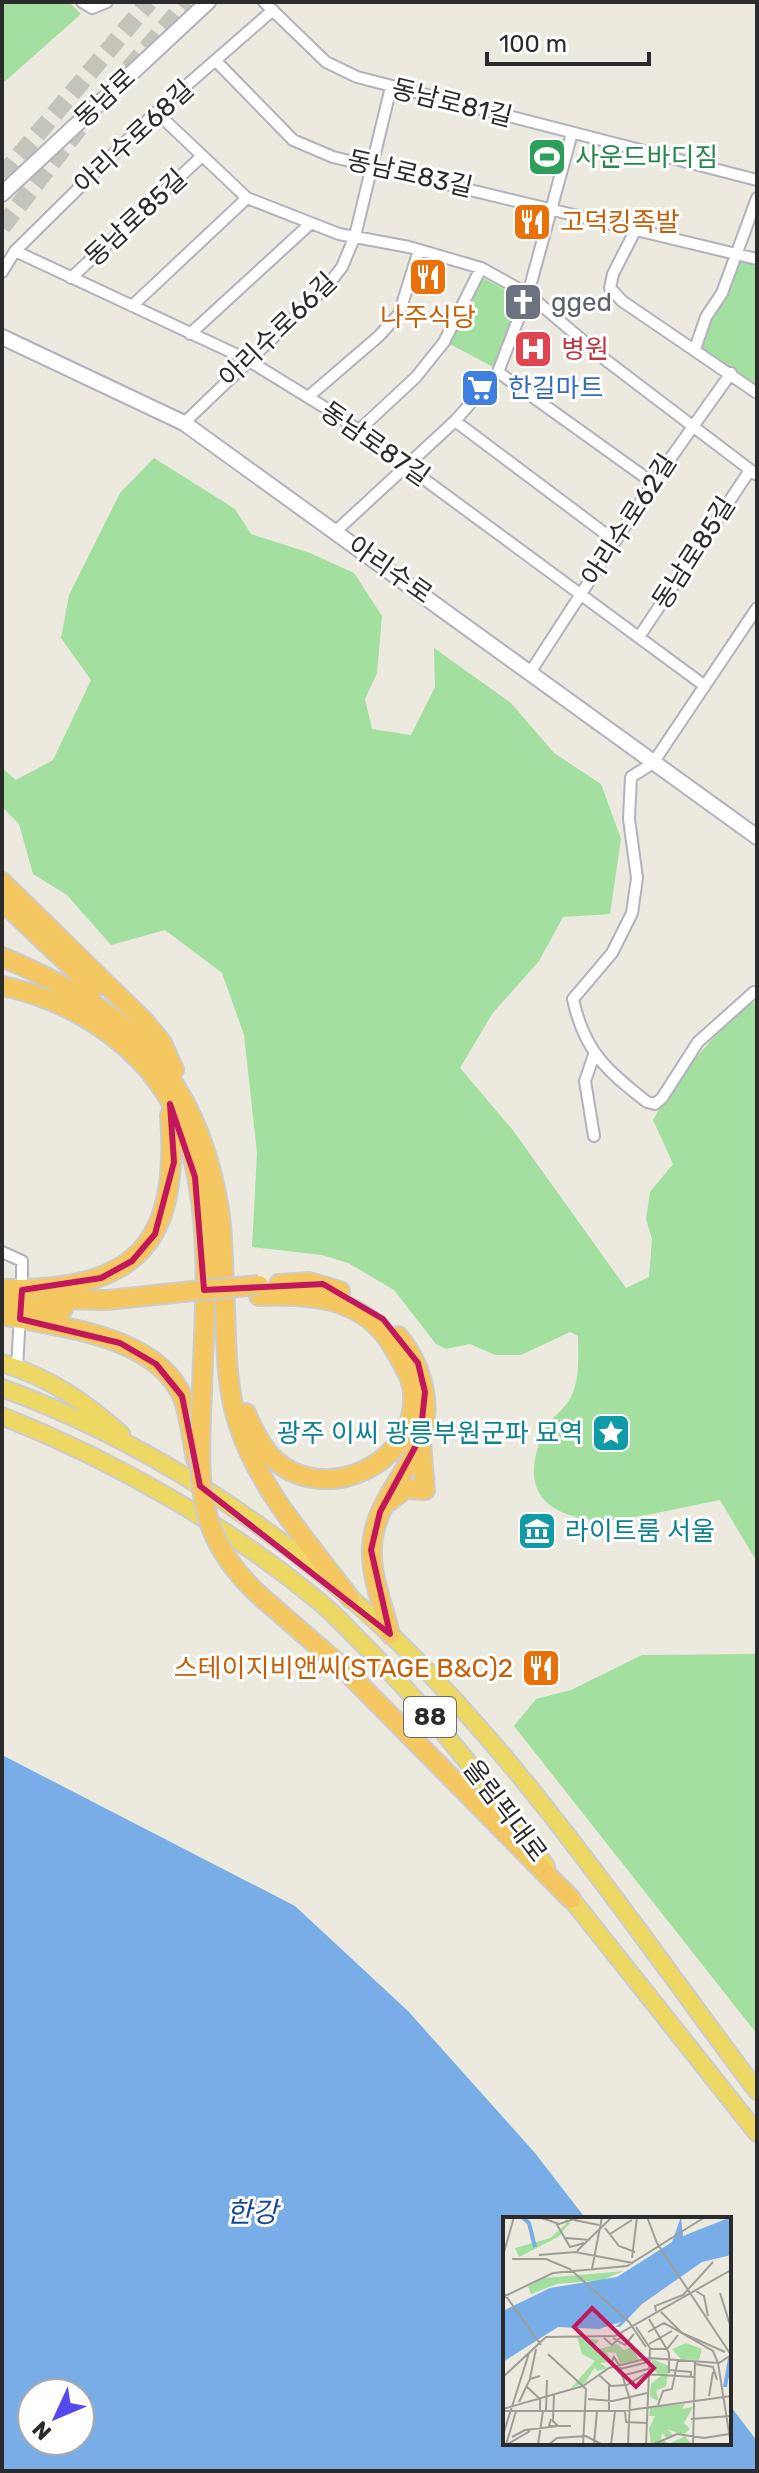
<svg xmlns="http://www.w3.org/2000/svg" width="759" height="2473" viewBox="0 0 759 2473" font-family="Rubik,'Noto Sans KR',sans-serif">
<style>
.green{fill:#a3df9e}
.water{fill:#78ade8;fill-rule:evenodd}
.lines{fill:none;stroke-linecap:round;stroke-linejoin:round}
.motorway-tunnel{stroke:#c5c4ba;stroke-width:18;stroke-dasharray:18 9;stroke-linecap:butt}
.minor-casing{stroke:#b3b1be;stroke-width:14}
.secondary-casing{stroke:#b3b1be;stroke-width:18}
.trunk-casing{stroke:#ccc;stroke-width:20}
.motorway-casing{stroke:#ccc;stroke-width:22}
.minor{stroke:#fff;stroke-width:10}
.secondary{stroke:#fff;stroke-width:14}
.trunk{stroke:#edd864;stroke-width:16}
.motorway{stroke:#f5c761;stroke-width:18}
.motorway-bridge-casing{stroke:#ccc;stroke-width:22;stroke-linecap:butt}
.motorway-bridge{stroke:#f5c761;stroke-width:18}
.marked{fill:none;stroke:#c2185b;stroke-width:6;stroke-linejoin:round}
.labels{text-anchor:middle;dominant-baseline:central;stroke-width:6;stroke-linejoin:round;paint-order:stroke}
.shield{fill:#fff;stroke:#6b6b6b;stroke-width:2}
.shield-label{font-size:24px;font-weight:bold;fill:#2b2b2b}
.street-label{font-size:26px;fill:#2b2b2b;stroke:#fff}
.leisure-label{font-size:26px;fill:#27864d;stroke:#fff;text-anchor:start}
.food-label{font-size:26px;fill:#c56008;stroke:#fff;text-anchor:start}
.worship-label{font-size:26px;fill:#5b616d;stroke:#fff;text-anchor:start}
.health-label{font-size:26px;fill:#be3a42;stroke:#fff;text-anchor:start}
.shop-label{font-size:26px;fill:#366cbe;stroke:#fff;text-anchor:start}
.culture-label{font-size:26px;fill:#0d838f;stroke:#fff;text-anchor:end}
.water-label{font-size:28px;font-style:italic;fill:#164895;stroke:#fff}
.inset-river{fill:none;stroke:#78ade8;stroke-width:4}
.inset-road{fill:none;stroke:#9f9e96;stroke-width:2}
.view{fill:#c2185b;fill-opacity:0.15;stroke:#c2185b;stroke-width:4}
.inset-edge{fill:none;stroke:#2b2b2b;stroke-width:4}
</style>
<rect width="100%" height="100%" fill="#eceade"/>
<path class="green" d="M2 2H69L81 14 2 84Z
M736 254 757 259V393L695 349Z
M479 276 527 301 497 369 446 342Z
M154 458 235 509 251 534 310 553 354 573 382 616 377 673 365 699 372 729 411 735 435 687 434 648 511 703 554 753 601 784 621 839 610 914 563 917 539 961 492 1014 460 1068 512 1129 626 1288 649 1277 652 1239 646 1219 650 1192 673 1164 653 1120C680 1073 710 1037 751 1003L757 1002V1562L720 1500C692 1505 616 1524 593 1520 535 1513 521 1480 545 1430 549 1420 557 1415 564 1407 581 1389 578 1359 578 1336L570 1332 521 1355H495L470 1344 446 1349 436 1344 394 1290 348 1263 322 1255 252 1247 257 1153 244 1035 222 973 165 930 111 945 67 895 33 874 19 824 2 807V768L16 780 53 760 91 680 61 638 69 595 120 493Z
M757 1654V2034L514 1726 536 1699 571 1690 642 1655Z"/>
<path class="water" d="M2 1755 295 1906 408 2011 535 2153 586 2219H505V2443H729V2404L757 2441V2471H2ZM32 2393H80V2441H32Z"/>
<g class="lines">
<path class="motorway-tunnel" d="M129 69 187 2
M2 176 149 2
M2 227 79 128"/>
<defs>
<path id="minor" d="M82 2 92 8 107 2
M264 2 326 62 357 77 757 180
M216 61 293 140 333 157 757 259
M156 112 247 198 339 234 409 247 481 268 528 294 607 361 757 475
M636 229 613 274 610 288 622 301 757 393
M15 251 246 359 337 415 705 686
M2 272 15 251 156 112 273 10
M71 278 201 157
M132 306 247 198
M190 334 310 224
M695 349 706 317 722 293 757 198
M498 372 653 483
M308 397 379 336 399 314 419 250
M455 421 615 541
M184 423 328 285 342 267 355 236 391 87
M358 431 416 377 444 342 481 268
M336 531 455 421 498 372 528 294 572 133
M639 637 750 470
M531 671 653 483 731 373
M754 992 698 1042 662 1098 655 1104 647 1102C607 1071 584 1051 573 999L612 953 632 913 637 878 629 819 631 777 653 763 757 608
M594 1136 585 1081 594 1055
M2 1252 22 1261V1290
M17 1368 20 1314"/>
<path id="secondary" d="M2 194 208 2
M2 337 184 423 757 837"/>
<path id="trunk" d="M2 1363C50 1378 84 1401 121 1434
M2 1388C145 1440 278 1528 389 1633 530 1768 640 1936 757 2091
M2 1416C115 1461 227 1525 321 1603 338 1617 353 1635 369 1650 435 1717 491 1790 546 1866
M565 1891 757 2133"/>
<path id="motorway" d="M2 882 145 1022 162 1043 174 1070
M2 901 94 988
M2 957C128 1010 195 1071 219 1209 223 1235 223 1262 224 1288 227 1333 224 1383 239 1426 261 1492 309 1543 350 1598
M2 986C76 1001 149 1049 180 1120 195 1153 202 1198 204 1233 208 1285 203 1340 202 1392
M279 1284 309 1282 340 1291
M2 1289C133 1291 180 1248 170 1115
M48 1299 107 1300 193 1291
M5 1305 63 1309
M2 1315C60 1328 156 1334 183 1398 190 1416 192 1439 196 1459
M246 1413C252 1427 259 1443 270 1455 321 1511 425 1462 412 1386 409 1373 400 1359 393 1347 364 1297 311 1294 259 1296
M390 1501 405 1489 425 1490 421 1443
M274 1608 342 1667 571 1899
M390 1634C382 1601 366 1567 374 1532 381 1501 402 1478 416 1450 435 1412 424 1367 398 1336"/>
</defs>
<use href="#minor" class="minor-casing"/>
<use href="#secondary" class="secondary-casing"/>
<use href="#trunk" class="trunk-casing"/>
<use href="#motorway" class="motorway-casing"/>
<use href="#minor" class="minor"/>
<use href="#secondary" class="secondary"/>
<use href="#trunk" class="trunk"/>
<use href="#motorway" class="motorway"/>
<defs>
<path id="motorway-bridge" d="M193 1291 259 1285
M202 1392C198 1488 193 1541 274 1608"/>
</defs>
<use href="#motorway-bridge" class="motorway-bridge-casing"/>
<use href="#motorway-bridge" class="motorway-bridge"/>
</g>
<path class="marked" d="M170 1104 195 1177 204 1290 323 1284 383 1319 418 1363 425 1392 420 1438 380 1512 371 1550 390 1634 200 1486 182 1396 156 1364 120 1343 20 1319 22 1290 101 1278 132 1261 155 1234 174 1162Z"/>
<defs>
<symbol id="stadium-square" viewBox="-11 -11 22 22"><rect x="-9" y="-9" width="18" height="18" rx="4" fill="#2e9e5b" stroke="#fff"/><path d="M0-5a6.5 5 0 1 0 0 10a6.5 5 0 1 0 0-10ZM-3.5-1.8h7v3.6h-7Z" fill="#fff"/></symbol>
<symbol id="restaurant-square" viewBox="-11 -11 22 22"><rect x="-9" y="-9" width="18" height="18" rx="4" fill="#e8710a" stroke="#fff"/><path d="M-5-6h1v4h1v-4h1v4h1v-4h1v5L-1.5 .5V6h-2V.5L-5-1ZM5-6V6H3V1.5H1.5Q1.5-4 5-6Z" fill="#fff"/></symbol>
<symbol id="church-square" viewBox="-11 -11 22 22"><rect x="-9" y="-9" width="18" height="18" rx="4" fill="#6b7280" stroke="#fff"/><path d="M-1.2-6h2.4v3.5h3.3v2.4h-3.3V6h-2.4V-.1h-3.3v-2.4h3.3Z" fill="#fff"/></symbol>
<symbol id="hospital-square" viewBox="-11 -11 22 22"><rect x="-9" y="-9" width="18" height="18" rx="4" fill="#e0444e" stroke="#fff"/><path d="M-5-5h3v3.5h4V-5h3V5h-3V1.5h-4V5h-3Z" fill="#fff"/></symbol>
<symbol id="supermarket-square" viewBox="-11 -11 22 22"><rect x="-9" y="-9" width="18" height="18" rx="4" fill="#3f7fe0" stroke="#fff"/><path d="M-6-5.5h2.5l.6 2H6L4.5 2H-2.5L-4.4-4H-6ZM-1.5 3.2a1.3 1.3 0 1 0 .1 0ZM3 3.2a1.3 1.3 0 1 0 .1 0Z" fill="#fff"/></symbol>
<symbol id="sight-square" viewBox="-11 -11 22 22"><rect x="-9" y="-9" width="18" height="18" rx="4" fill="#0f9aa8" stroke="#fff"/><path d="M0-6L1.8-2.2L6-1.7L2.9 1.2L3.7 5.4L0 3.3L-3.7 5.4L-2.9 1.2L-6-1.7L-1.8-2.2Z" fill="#fff"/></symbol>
<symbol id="museum-square" viewBox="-11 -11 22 22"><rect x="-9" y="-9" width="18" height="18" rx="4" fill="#0f9aa8" stroke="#fff"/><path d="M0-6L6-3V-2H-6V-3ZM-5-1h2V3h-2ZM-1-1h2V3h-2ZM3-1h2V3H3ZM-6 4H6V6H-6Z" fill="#fff"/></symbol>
</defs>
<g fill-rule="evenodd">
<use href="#stadium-square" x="525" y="135" width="44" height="44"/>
<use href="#restaurant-square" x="510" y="200" width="44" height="44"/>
<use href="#restaurant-square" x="406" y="255" width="44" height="44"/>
<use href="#church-square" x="501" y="280" width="44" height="44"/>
<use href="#hospital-square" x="511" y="327" width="44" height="44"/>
<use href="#supermarket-square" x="458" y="366" width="44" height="44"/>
<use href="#sight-square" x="589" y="1411" width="44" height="44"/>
<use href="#museum-square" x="515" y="1509" width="44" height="44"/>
<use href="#restaurant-square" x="519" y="1646" width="44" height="44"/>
</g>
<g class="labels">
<rect class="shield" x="404" y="1697" width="52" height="40" rx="6"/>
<g class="shield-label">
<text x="430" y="1717">88</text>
</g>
<g class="street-label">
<text transform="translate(105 98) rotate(-43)">동남로</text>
<text transform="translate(452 103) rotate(14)">동남로81길</text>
<text transform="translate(134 137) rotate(-43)">아리수로68길</text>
<text transform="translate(410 174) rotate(13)">동남로83길</text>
<text transform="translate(136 218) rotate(-43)">동남로85길</text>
<text transform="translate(278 330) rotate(-44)">아리수로66길</text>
<text transform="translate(375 444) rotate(35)">동남로87길</text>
<text transform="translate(629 520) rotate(-57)">아리수로62길</text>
<text transform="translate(694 553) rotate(-57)">동남로85길</text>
<text transform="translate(390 570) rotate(35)">아리수로</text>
<text transform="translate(505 1811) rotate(53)">올림픽대로</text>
</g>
<g class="leisure-label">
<text x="575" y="157">사운드바디짐</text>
</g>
<g class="food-label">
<text x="560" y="222">고덕킹족발</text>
<text x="428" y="317" text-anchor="middle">나주식당</text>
<text x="513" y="1668" text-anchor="end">스테이지비앤씨(STAGE B&amp;C)2</text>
</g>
<g class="worship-label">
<text x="551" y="302">gged</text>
</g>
<g class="health-label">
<text x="561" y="349">병원</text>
</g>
<g class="shop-label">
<text x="508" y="388">한길마트</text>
</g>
<g class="culture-label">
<text x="583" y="1433">광주 이씨 광릉부원군파 묘역</text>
<text x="565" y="1531" text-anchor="start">라이트룸 서울</text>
</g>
<g class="water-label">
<text x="252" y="2212">한강</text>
</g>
</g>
<g transform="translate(503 2217)">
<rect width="228" height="228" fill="#eceade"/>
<path d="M62 0 67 6 55 20 16 40 12 31 47 21 63 7ZM121 54 99 63 54 67 28 77 25 69 42 61ZM74 120 96 123 91 130 96 132 114 127 121 133 129 130 140 134 131 133 136 143 117 147 113 136 104 135 108 145 97 146 104 151 94 154 92 150 82 166 68 171 92 144 79 137ZM183 126 199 132 196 143 178 142 169 132ZM149 142 166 149 163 169 153 174 156 184 147 180 148 167 158 159 149 152ZM182 187 179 192 190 190 181 206 187 212 180 218 164 212 170 218 165 222 159 216 158 222 166 227 182 219 189 228H148L146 212 152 199H146L147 190Z" fill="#a3df9e"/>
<path d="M178 0 180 19 228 0V38L199 45 139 87 117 110H112L118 105 96 112 55 110 0 145V94L47 71 114 60 169 25Z" fill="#78ade8"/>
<path class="inset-river" d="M19 0 26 6 32 30M222 170 227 141"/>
<path class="inset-road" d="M36 0 56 7 77 0M144 0 154 26 228 138M71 3 96 8M53 6 67 30 81 26M102 11 116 29 132 35M107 17 129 3M63 21 87 23M74 34 109 0M36 38 72 35 130 46M0 39 11 0M129 41 134 0M9 42H43L67 52 126 105 143 130M89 52 99 0M193 74 201 79 205 99M0 75 38 128M217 76 228 111M0 80 50 56 124 49 202 0M153 94 152 89 180 78 210 45M158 95 179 116 222 135M146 102 166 136V156M133 110 147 131 143 228M145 115 161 106 210 134 215 146M101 121 109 128 120 118M110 121 122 128 131 117M146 127 169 114M148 132H164L175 118M45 137 83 172 80 228M108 146 111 140 116 148 127 183 125 228M215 146 228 228M192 147 210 150 214 163M117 152 145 145M166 153 188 155V160M96 158 108 169 124 168 142 157 192 160M118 159 145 152M0 160 43 120 112 119 228 53M27 161 33 132M106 168V194M80 169 106 151 146 141 216 146 228 138M24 170 37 182V194M51 178 50 204 55 209M206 179 210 155M85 182 110 184 144 176M16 185 27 162 37 159M155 188 160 174 169 172 175 143M0 192 80 169M43 193 44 163M0 194H120L228 179M122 194 123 205 144 206M48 202 46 209H68M188 202 228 199M0 218 26 136M9 220 22 213 55 209M5 227 27 214M91 227 94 194M3 228 13 194M35 228 40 194M45 228 54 221 83 219 100 228M108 228 112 194M149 228 174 217 201 221 226 217M190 228 192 144"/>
<path class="view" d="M89 91 151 151 133 170 71 110Z"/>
<rect width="228" height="228" class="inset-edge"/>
</g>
<rect width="759" height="2473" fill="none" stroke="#2b2b2b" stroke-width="8"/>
<g transform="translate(56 2417) rotate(226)"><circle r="38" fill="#ffffff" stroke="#aaaaaa" stroke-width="2"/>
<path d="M0-6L14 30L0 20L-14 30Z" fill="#5448ef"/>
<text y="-12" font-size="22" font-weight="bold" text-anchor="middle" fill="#2b2b2b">N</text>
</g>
<path d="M487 52v12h162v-12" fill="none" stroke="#2b2b2b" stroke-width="4"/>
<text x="499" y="52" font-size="24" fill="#2b2b2b" stroke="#ffffff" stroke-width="6" paint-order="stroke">100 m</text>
</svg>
